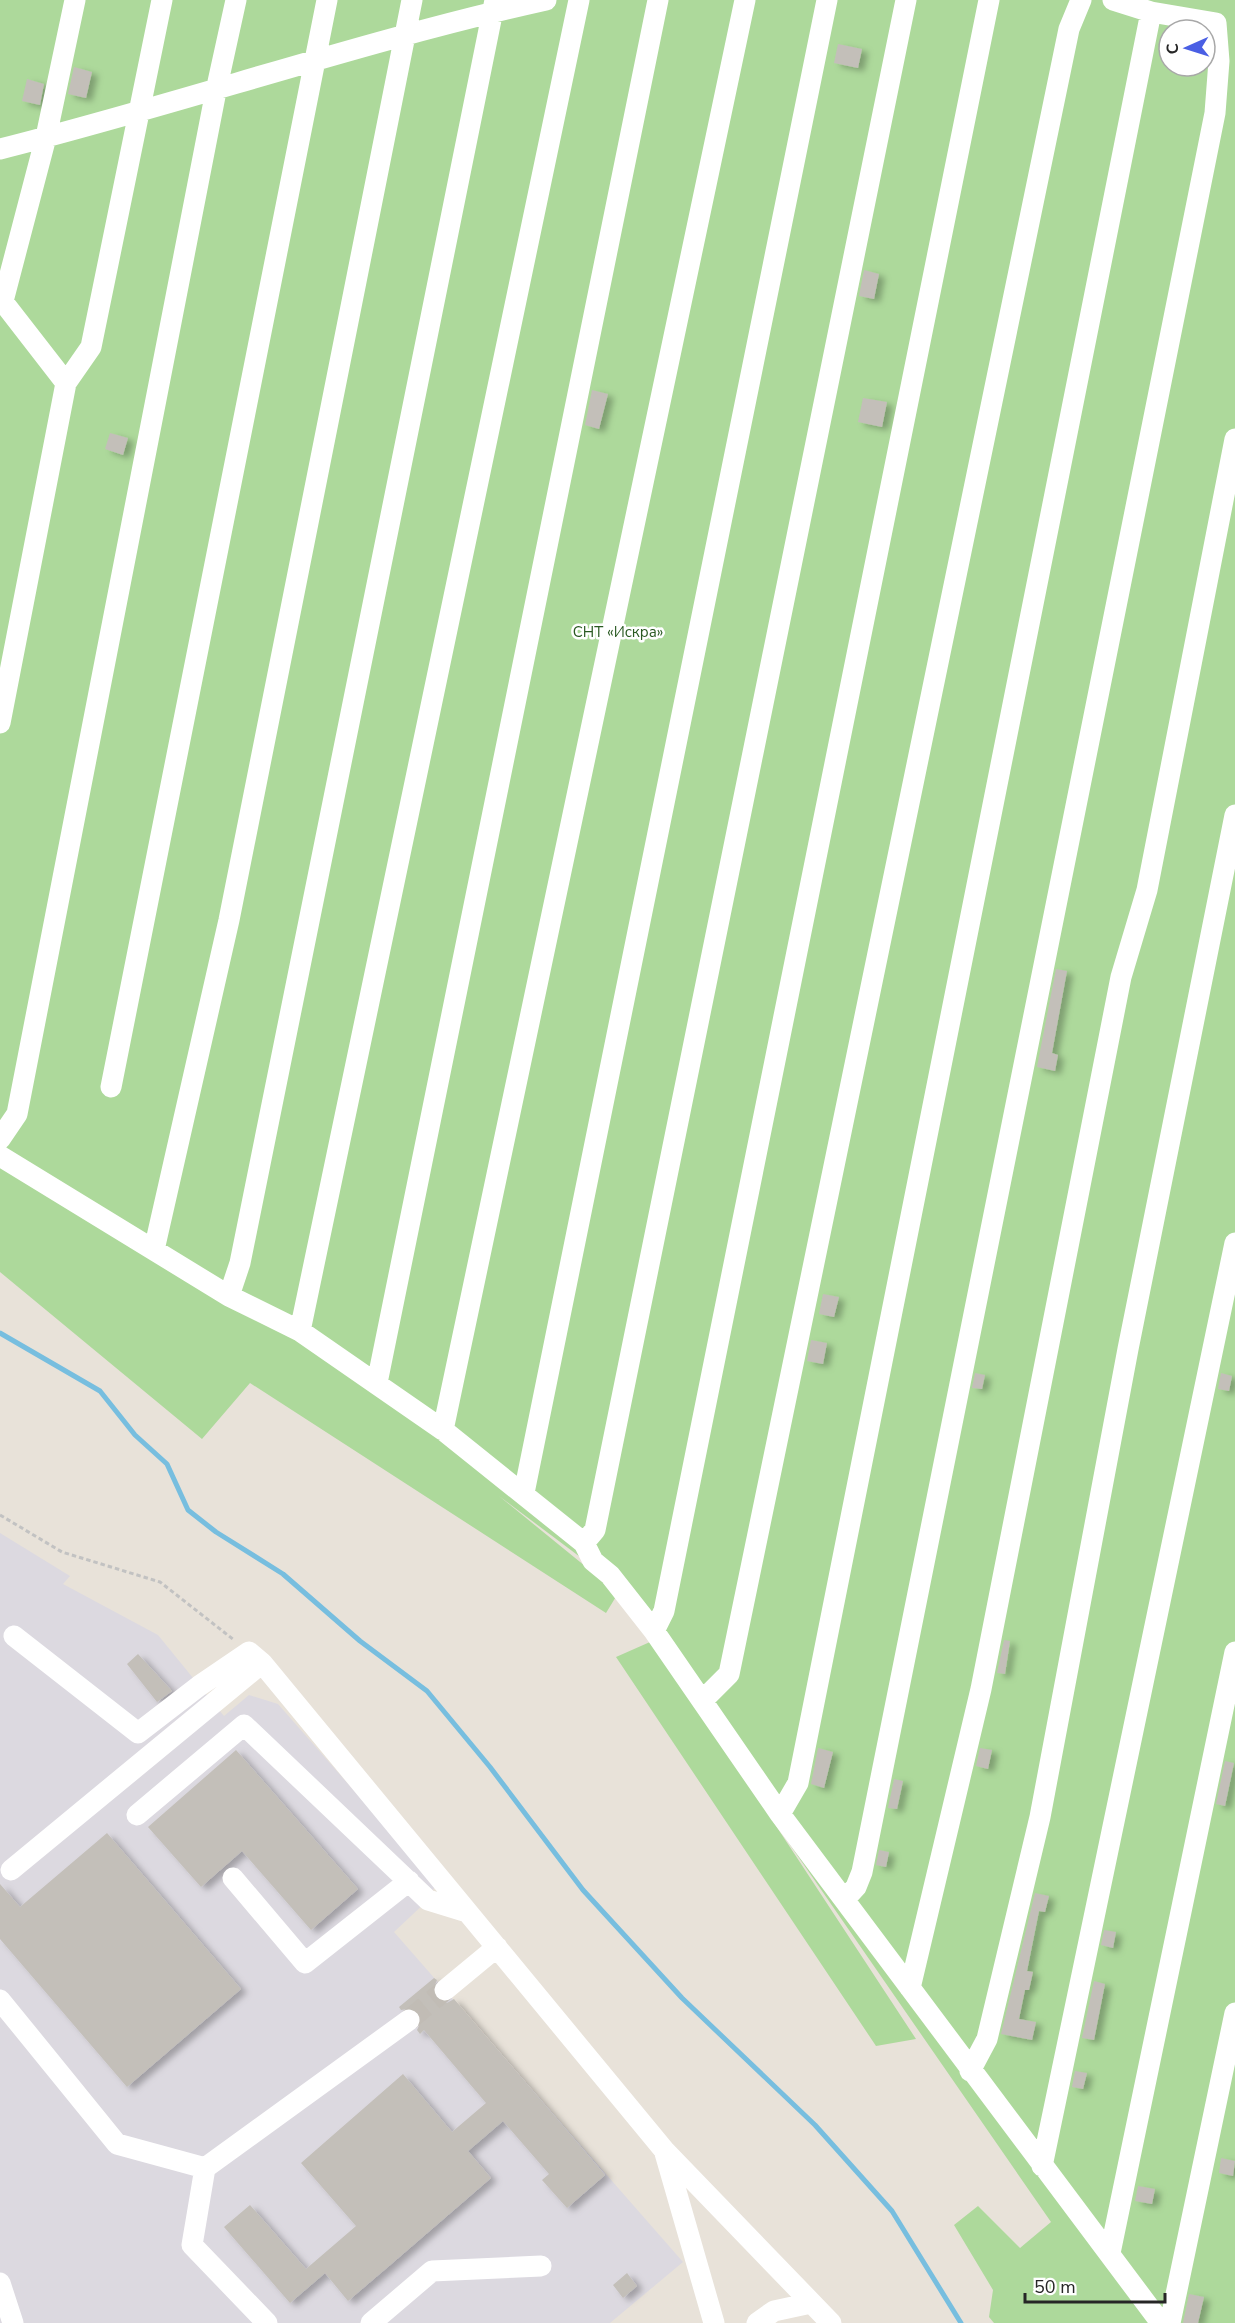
<svg xmlns="http://www.w3.org/2000/svg" width="1235" height="2323" viewBox="0 0 1235 2323" font-family="'Nunito Sans',sans-serif">
<style>
.industrial{fill:#dcd9e0}
.green{fill:#add99b;fill-rule:evenodd}
.lines{fill:none;stroke-linecap:round;stroke-linejoin:round}
.stream{stroke:#77bedf;stroke-width:5}
.building{fill:#c3bfb9;filter:url(#shadow)}
.minor-tunnel{stroke:#c1bcb5;stroke-width:21;stroke-dasharray:21 10;stroke-linecap:butt}
.path{stroke:#c2c2c2;stroke-width:3;stroke-dasharray:4.5 3;stroke-linecap:butt}
.minor{stroke:#fff;stroke-width:21}
.labels{text-anchor:middle;dominant-baseline:central;stroke-width:5;stroke-linejoin:round;paint-order:stroke}
.park-label{font-size:15px;fill:#295921;stroke:#fff}
</style>
<defs>
<filter id="shadow"><feDropShadow dx="6" dy="3.5" stdDeviation="3" flood-color="#0004"/></filter>
</defs>
<rect width="100%" height="100%" fill="#e8e2d9"/>
<path class="industrial" d="M0 1533 70 1576 63 1584 158 1635 224 1716 249 1695 278 1704 436 1884 428 1900 394 1932 683 2262 610 2323H0Z"/>
<path class="green" d="M0 0H1235V2323H994L989 2317 993 2290 954 2225 978 2206 1020 2248 1051 2222 759 1800 916 2039 876 2046 616 1657 650 1642 617 1595 606 1613 250 1383 202 1439 0 1272ZM1169 30H1205V66H1169ZM499 1496 604 1575 612 1588Z"/>
<g class="lines">
<path class="stream" d="M0 1333 100 1391 135 1435 167 1464 188 1510 216 1532 283 1574 360 1641 427 1691 490 1767 583 1890 682 1998 815 2125 892 2211 961 2323"/>
</g>
<path class="building" d="M838 44 862 49 858 68 834 63Z
M74 67 92 72 86 98 68 94Z
M27 79 44 84 40 105 22 101Z
M864 270 879 274 874 299 859 296Z
M592 390 608 394 599 429 585 425Z
M863 398 887 402 882 427 858 422Z
M110 433 128 438 123 455 105 449Z
M1056 969 1067 971 1052 1053 1058 1055 1055 1071 1037 1067Z
M823 1294 839 1297 834 1317 819 1314Z
M811 1340 827 1343 823 1364 807 1361Z
M975 1373 985 1375 982 1389 972 1388Z
M1221 1373 1232 1376 1229 1391 1218 1389Z
M1004 1640 1010 1641 1005 1674 997 1673Z
M138 1654 172 1691 157 1702 127 1664Z
M818 1748 833 1752 824 1788 811 1784Z
M980 1748 992 1750 988 1769 976 1766Z
M236 1750 358 1889 311 1930 242 1851 201 1887 148 1827Z
M1225 1761 1234 1763 1225 1806 1216 1804Z
M894 1779 903 1781 897 1809 888 1808Z
M107 1833 241 1989 127 2087 0 1939V1884L20 1907Z
M879 1850 889 1852 886 1867 876 1865Z
M1035 1893 1049 1896 1045 1912 1039 1911 1027 1971 1033 1972 1029 1990H1025L1019 2019 1036 2022 1032 2040 1001 2034Z
M1104 1930 1116 1932 1113 1948 1101 1945Z
M434 1978 437 1980 432 1992 436 1999 447 2003 454 1999 605 2175 567 2208 542 2180 549 2174 503 2121 468 2151 491 2178 389 2266 348 2301 325 2273 290 2303 224 2227 250 2205 306 2269 356 2226 301 2163 403 2074 452 2132 486 2103 424 2030 420 2034 417 2030 422 2019 419 2012 414 2008 401 2010 399 2007Z
M1094 1981 1105 1984 1094 2040 1082 2038Z
M1075 2071 1087 2073 1083 2089 1072 2087Z
M1221 2158 1235 2161 1233 2176 1219 2173Z
M1138 2186 1155 2189 1152 2204 1135 2201Z
M627 2273 637 2286 623 2298 613 2285Z
M1189 2294 1204 2297 1198 2323H1183Z"/>
<g class="lines">
<path class="minor-tunnel" d="M409 2020 445 1990"/>
<path class="path" d="M0 1515 62 1552 160 1582 234 1640"/>
<path class="minor" d="M0 149C183 103 362 41 546 0
M0 298 66 383 0 723
M3 301 46 137 75 0
M66 383 91 347 162 0
M111 1087 327 0
M0 1139 17 1114 216 91 236 0
M0 1156 229 1296 300 1331 443 1430 584 1543 593 1561 610 1575 654 1631 780 1814 1161 2323
M154 1250 229 920 412 0
M229 1296 240 1263 495 0
M300 1331 579 0
M377 1383 658 0
M443 1430 745 0
M524 1493 827 0
M584 1543 595 1530 906 0
M654 1631 664 1611 989 0
M14 1636 138 1733 199 1686 249 1652 262 1663 664 2150 831 2323
M702 1701 729 1674 1069 29 1081 0
M780 1814 798 1783 1151 12
M137 1815 244 1725 428 1900 467 1912
M11 1870 262 1663
M233 1878 305 1963 409 1881
M845 1899 856 1887 862 1872 1215 113 1219 61 1216 23 1151 12 1113 0
M910 1988 981 1689 1121 977 1147 890 1235 439
M445 1990 497 1947
M0 2000 117 2144 205 2168 409 2020
M970 2071 987 2039 1040 1817 1128 1349 1235 815
M665 2153 714 2323
M1042 2166 1235 1243
M205 2168 192 2245 267 2323
M1110 2253 1235 1652
M0 2283 13 2323
M371 2323 432 2271 541 2266
M757 2323 774 2311 811 2303
M1170 2323 1235 2013"/>
</g>
<g class="labels">
<g class="park-label">
<text x="618" y="632">СНТ «Искра»</text>
</g>
</g>
<g transform="translate(1187 48) rotate(267)"><circle r="28" fill="#ffffff" stroke="#a8a8a8" stroke-width="1.5"/>
<path d="M0-4.5L10 22L0 15L-10 22Z" fill="#4a5fe4"/>
<text y="-9" font-size="16" font-weight="bold" text-anchor="middle" fill="#262626">С</text>
</g>
<path d="M1025 2293v9h140v-9" fill="none" stroke="#262626" stroke-width="3"/>
<text x="1034" y="2293" font-size="18" fill="#262626" stroke="#ffffff" stroke-width="4.5" paint-order="stroke">50 m</text>
</svg>
